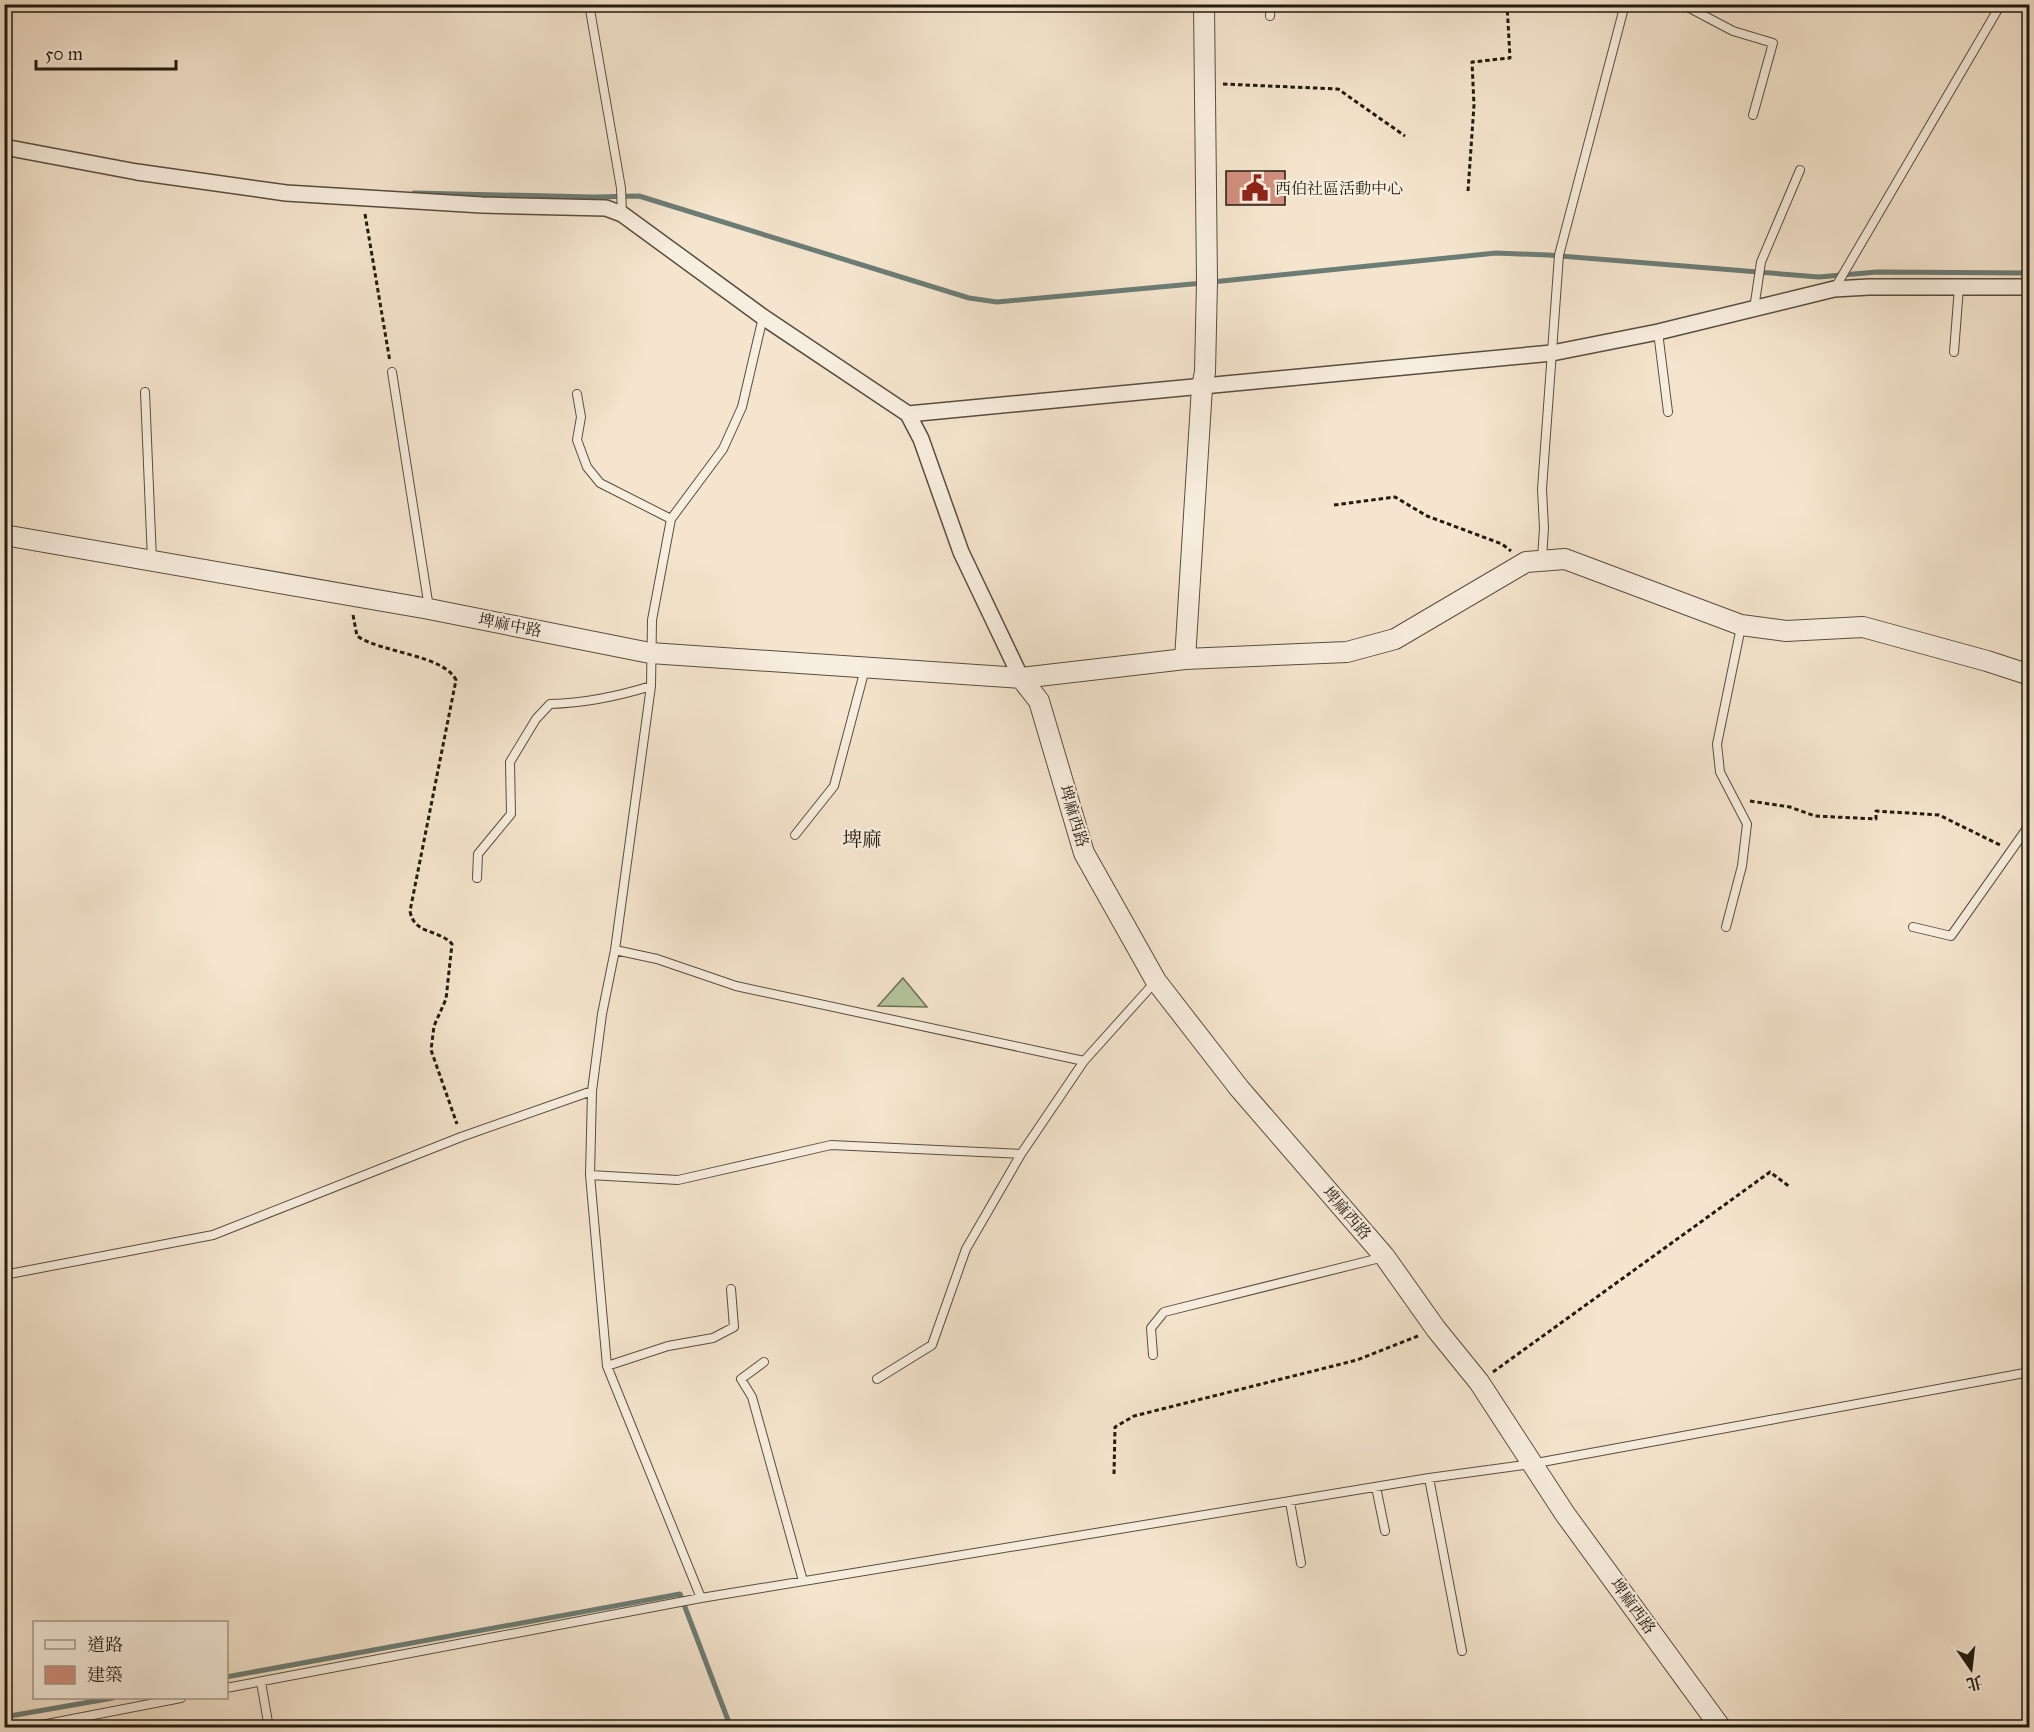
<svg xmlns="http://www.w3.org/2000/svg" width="2034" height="1732" viewBox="0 0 2034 1732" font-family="'IM FELL Great Primer','Noto Serif TC',serif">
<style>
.green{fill:#b6c69d;stroke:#6c7056;stroke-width:1.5}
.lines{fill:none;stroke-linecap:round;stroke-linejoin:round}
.stream{stroke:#6c7d76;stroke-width:5}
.building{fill:#d18f7d;stroke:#231b0f;stroke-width:1.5}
.service-casing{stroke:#584e3f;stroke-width:10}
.minor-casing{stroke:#584e3f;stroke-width:18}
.tertiary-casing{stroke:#584e3f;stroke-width:22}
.path{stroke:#231b0f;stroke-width:3;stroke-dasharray:4.5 3;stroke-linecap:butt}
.service{stroke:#f8eedf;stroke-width:8}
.minor{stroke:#f8eedf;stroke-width:15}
.tertiary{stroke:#f8eedf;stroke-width:20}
.labels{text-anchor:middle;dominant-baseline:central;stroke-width:4.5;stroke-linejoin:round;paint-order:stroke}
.poi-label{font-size:16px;fill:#231b0f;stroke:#f8eedf;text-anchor:start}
.street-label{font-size:16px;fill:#231b0f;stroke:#f8eedf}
.quarter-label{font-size:20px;fill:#231b0f;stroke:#f8eedf}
</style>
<rect width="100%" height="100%" fill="#f5e5ce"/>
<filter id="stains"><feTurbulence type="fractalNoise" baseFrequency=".00333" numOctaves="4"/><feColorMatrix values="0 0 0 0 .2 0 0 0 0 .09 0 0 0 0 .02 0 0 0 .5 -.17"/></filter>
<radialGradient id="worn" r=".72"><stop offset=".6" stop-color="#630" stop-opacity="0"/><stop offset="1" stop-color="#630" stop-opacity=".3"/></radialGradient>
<path class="green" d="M903 978 927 1007 878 1006Z"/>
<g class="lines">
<path class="stream" d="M414 193 594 197 639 196 969 298 997 302 1203 283
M1212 282 1496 253 1548 255 1819 277 1877 272 2030 273
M226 1677 680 1594 731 1728
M4 1717 113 1698"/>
</g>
<path class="building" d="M1226 171H1285V205H1226Z"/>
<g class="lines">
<defs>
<path id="service" d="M589 4 621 188 622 214
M1682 4 1733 31 1773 43 1753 115
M1270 16 1271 4
M1835 288 2001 4
M1754 309 1761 262 1800 170
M1658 332 1668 412
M1954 352 1959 287
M392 372 429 608
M145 392 152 560
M577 394 581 417 577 440 587 467 600 483 671 519
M1542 559 1544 528 1542 489 1559 255 1625 4
M795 835 834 786 865 669
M477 878 478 854 511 814 510 762 536 719 550 704C586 703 616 697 651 686
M1726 927 1742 866 1747 824 1720 772 1717 744 1741 627
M1913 927 1951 936 2030 824
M615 950 657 959 736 986 1084 1061
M590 1175 678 1180 831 1145 1021 1154 1084 1061 1155 982
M4 1275 213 1235 461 1137 592 1091
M1153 1355 1151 1328 1164 1312 1384 1257
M764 1362 741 1379 752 1397 803 1581
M607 1366 668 1346 713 1338 734 1327 731 1289
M877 1379 932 1345 966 1249 1021 1154
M1429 1478 1462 1651
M1376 1487 1385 1531
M1290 1502 1301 1563
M701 1598 607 1366 590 1175 592 1091 602 1014 615 950 651 686 652 620 671 519 723 449 742 407 763 317
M261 1682 269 1728
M226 1688 701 1598 1429 1478 1531 1464 2030 1372
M26 1728 181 1698"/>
<path id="minor" d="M4 147 137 172 286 193 482 205 606 208 622 214 763 317 908 414 921 439 961 552 1021 678
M908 414 1552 353 1658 332 1834 289 1869 287H2030"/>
<path id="tertiary" d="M4 535 429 609 650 653 1021 678 1185 659 1347 652 1395 639 1526 562 1565 559 1741 625 1786 631 1863 627 1987 661 2030 675
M1185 659 1202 387 1205 372 1207 282 1204 4
M1021 678 1039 701 1084 853 1156 981 1239 1088 1385 1257 1436 1329 1479 1382 1565 1514 1721 1728"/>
</defs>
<use href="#service" class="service-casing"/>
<use href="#minor" class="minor-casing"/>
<use href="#tertiary" class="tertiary-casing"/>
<path class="path" d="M1223 84 1338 89 1405 136
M1468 191 1474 105 1472 62 1510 58 1507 4
M365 214 390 362
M1334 505 1395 497 1427 516 1502 544 1511 551
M353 615 357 636C382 653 444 655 456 680L410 911C414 935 439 929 452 944L446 999 434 1026 431 1050 457 1124
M1750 801 1790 807 1815 816 1876 819V811L1939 815 2000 845
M1493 1372 1770 1172 1790 1187
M1114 1474 1115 1427 1134 1416 1357 1360 1418 1336"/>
<use href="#service" class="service"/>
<use href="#minor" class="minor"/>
<use href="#tertiary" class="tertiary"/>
</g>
<defs>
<symbol id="civic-bare" viewBox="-9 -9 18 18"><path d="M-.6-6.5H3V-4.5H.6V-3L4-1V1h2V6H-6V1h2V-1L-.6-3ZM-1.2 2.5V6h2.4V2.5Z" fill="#8f2418" stroke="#f8eedf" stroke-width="2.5" paint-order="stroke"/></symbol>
</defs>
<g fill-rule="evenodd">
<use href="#civic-bare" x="1236" y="169" width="38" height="38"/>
</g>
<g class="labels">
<g class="poi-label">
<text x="1275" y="188">西伯社區活動中心</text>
</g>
<g class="street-label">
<text transform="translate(510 625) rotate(11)">埤麻中路</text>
<text transform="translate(1074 816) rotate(73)">埤麻西路</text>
<text transform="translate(1347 1213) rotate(49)">埤麻西路</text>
<text transform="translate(1633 1606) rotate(54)">埤麻西路</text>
</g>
<g class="quarter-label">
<text x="862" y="839">埤麻</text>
</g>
</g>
<rect width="2034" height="1732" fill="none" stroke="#f5e5ce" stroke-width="24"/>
<rect x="6" y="6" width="2022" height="1720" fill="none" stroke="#231b0f" stroke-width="3"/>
<rect x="12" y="12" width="2010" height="1708" fill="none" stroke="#231b0f" stroke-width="1.5"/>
<rect x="33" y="1621" width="195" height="78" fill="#f8eedf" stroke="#a39a8c" stroke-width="1.5"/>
<rect x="45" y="1640" width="30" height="9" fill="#f8eedf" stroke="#a39a8c" stroke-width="1.5"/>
<text x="87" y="1651" font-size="18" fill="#231b0f">道路</text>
<rect x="45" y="1666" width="30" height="18" fill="#d18f7d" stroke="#a39a8c" stroke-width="1.5"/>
<text x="87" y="1681" font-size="18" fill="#231b0f">建築</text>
<g transform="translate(1971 1669) rotate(166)" stroke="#f8eedf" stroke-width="4.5" paint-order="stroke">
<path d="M0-4.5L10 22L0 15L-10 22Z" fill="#231b0f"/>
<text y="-9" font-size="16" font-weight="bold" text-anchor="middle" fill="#231b0f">北</text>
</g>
<path d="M36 60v9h140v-9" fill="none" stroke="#231b0f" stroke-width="3"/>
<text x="45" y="60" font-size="18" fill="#231b0f" stroke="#f8eedf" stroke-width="4.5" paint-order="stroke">50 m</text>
<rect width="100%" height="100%" filter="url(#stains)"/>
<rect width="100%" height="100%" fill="url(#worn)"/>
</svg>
